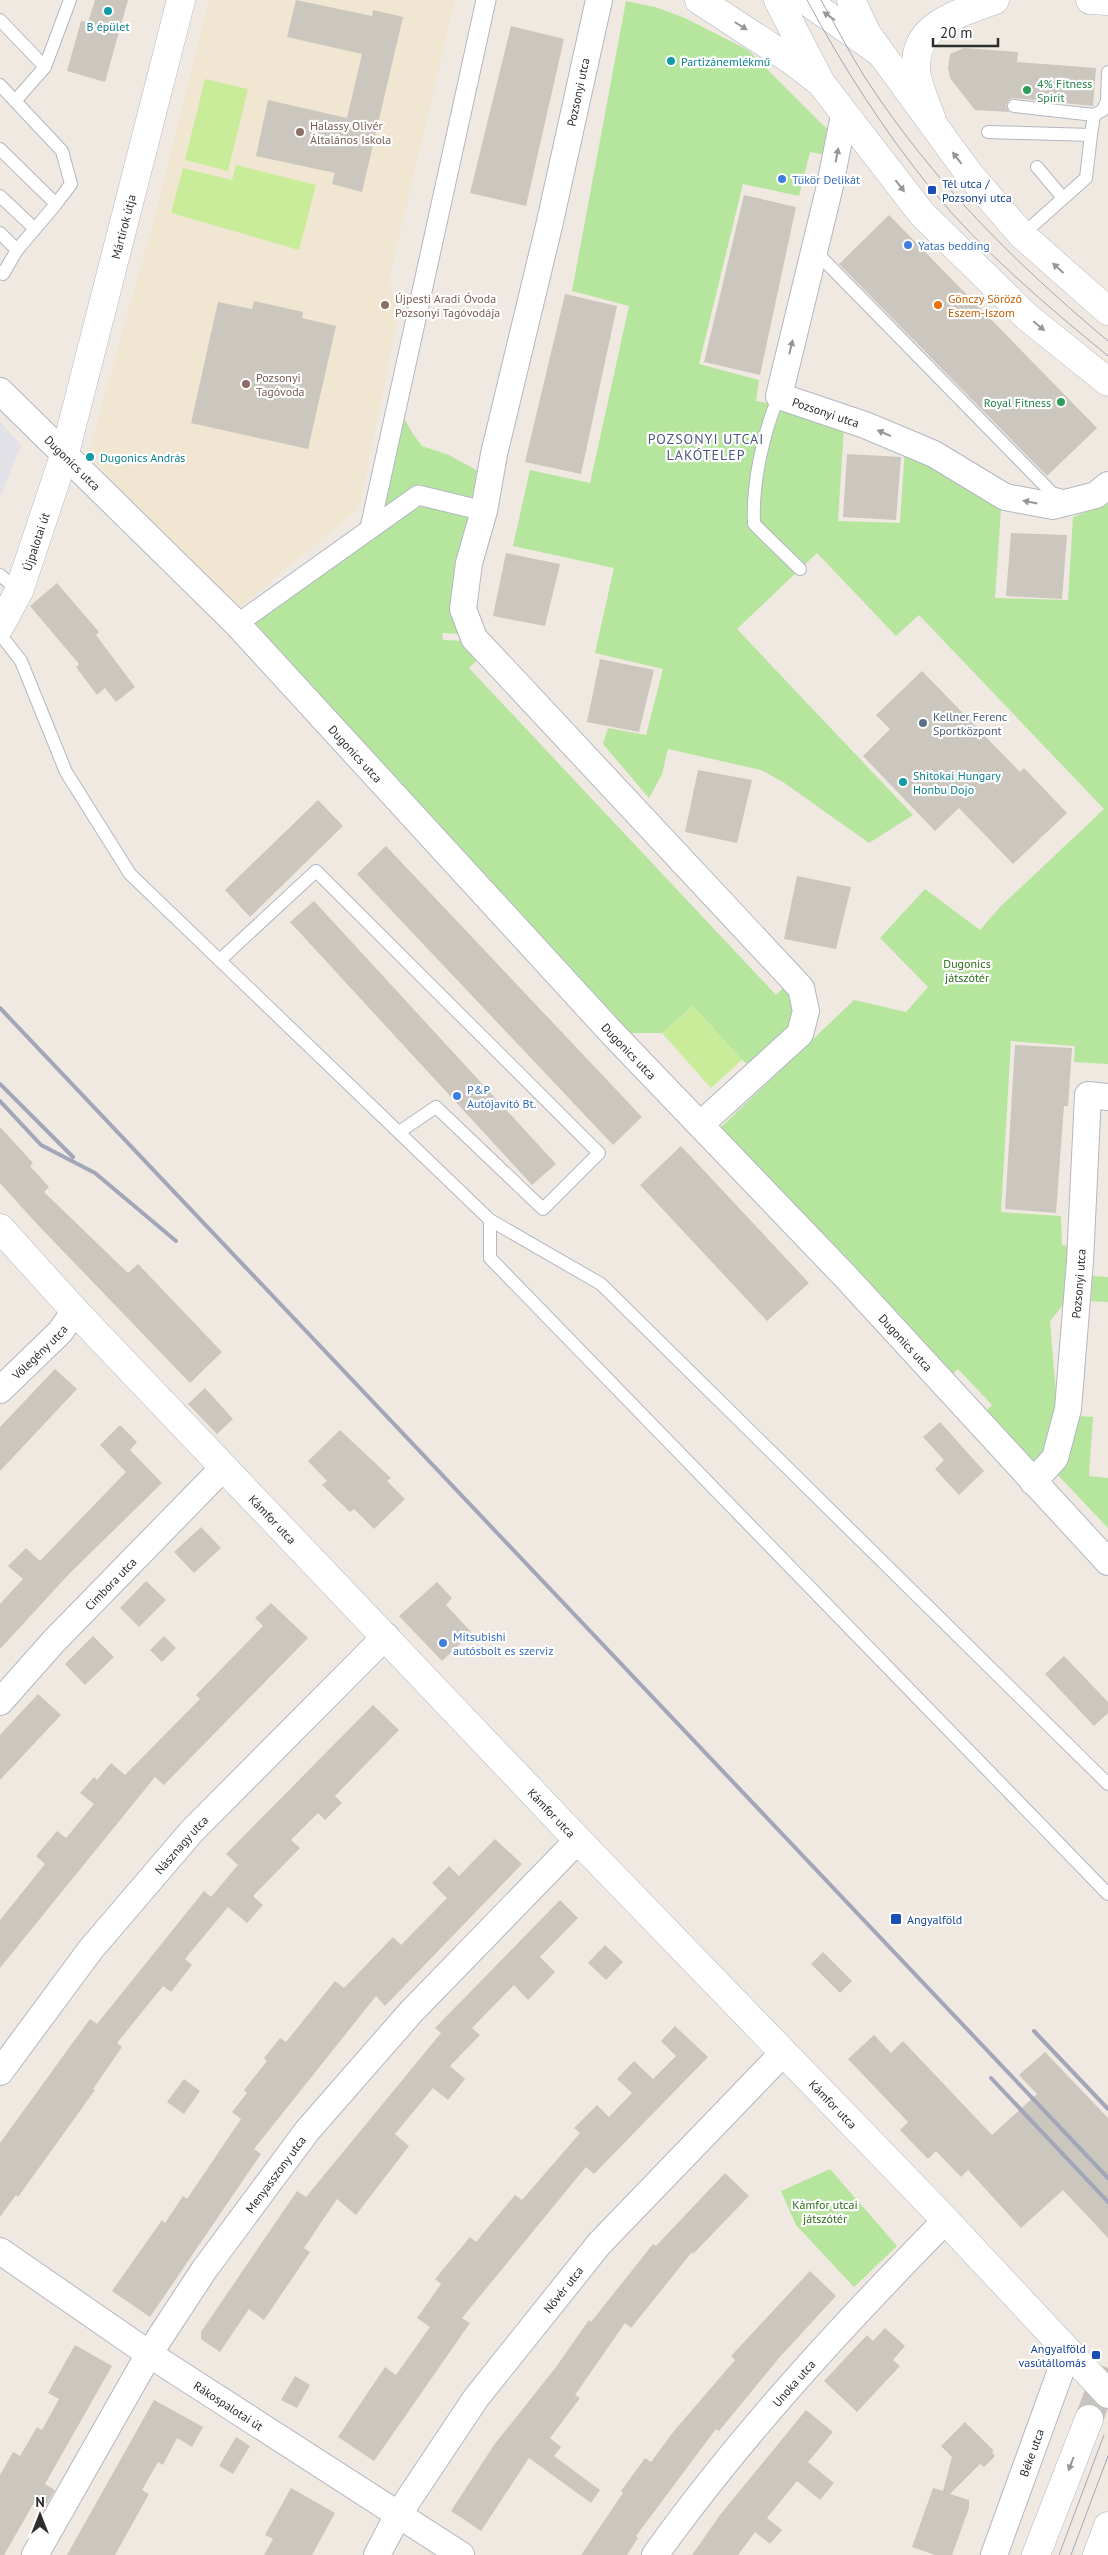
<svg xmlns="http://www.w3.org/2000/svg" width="1108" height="2555" viewBox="0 0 1108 2555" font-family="'PT Sans',sans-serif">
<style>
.industrial{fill:#e3e1e8}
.education{fill:#f0e6d1}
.green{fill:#b6e59e}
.pitch{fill:#c9ec9a}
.building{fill:#cbc7bf}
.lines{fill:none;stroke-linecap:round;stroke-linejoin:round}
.secondary-tunnel{stroke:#c8c4bd;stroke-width:28;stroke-dasharray:28 14;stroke-linecap:butt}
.service-casing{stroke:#b4b7c1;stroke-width:14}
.pedestrian-casing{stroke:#b4b7c1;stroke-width:21}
.minor-casing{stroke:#b4b7c1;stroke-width:28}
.tertiary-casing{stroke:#b4b7c1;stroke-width:29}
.secondary-casing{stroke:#b4b7c1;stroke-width:29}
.service{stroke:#fff;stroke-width:12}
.pedestrian{stroke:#fff;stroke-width:19}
.minor{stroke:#fff;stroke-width:26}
.tertiary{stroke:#fff;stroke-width:28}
.secondary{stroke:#fff;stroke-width:28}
.tram{stroke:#a3a6b8;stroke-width:1}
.rail{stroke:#a3a6b8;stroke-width:4}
.oneway{fill:#969696}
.culture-dot{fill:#0f9aa8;stroke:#fff;stroke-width:2}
.leisure-dot{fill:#2e9e5b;stroke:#fff;stroke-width:2}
.education-dot{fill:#8d6e63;stroke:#fff;stroke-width:2}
.shop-dot{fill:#3f7fe0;stroke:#fff;stroke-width:2}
.transit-dot{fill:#1a4fb4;stroke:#fff;stroke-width:2}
.food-dot{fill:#e8710a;stroke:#fff;stroke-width:2}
.service-dot{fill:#5c6f8a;stroke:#fff;stroke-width:2}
.labels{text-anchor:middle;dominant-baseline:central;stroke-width:4.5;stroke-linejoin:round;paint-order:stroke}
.culture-label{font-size:12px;fill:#0d838f;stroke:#fff;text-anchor:start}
.leisure-label{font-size:12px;fill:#27864d;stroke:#fff;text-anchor:start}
.street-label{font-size:12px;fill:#2e2e2e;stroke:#fff}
.education-label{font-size:12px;fill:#785e54;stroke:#fff;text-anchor:start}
.shop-label{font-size:12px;fill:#366cbe;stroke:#fff;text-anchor:start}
.transit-label{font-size:12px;fill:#164399;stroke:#fff;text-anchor:start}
.food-label{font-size:12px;fill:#c56008;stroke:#fff;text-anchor:start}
.service-label{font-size:12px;fill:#4e5e75;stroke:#fff;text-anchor:start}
.park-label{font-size:12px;fill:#2c6e1b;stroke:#fff}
.neighbourhood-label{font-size:14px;letter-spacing:1px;fill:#4d5680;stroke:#fff}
</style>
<rect width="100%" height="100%" fill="#efe9e1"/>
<path class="industrial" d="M0 422 21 445 0 497Z"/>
<path class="education" d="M209 0H455L389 279 399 313 359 508 234 612 88 455 153 224Z"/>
<path class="green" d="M626 1 655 7 685 18 748 50 831 133 826 155 810 152 799 196 743 184 699 364 759 380 756 401 801 410 844 427 838 521 900 523 905 447 1001 508 995 598 1068 600 1073 517 1108 503V1064L1074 1062 1075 1046 1011 1041 1001 1212 1061 1216 1062 1245 1070 1246 1067 1300 1050 1321 1057 1407 1053 1449 1032 1468 981 1416 992 1405 958 1369 946 1380 718 1130 854 1000 906 1012 928 987 880 938 925 889 980 930 1000 907 1104 809 919 615 896 636 817 553 737 629 913 815 869 843 783 782 761 770 668 749 662 774 649 798 603 744 608 728 646 735 663 669 595 653 614 568 513 546 530 470 590 483 629 306 572 291Z
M401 404 404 418 413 434 422 446 449 455 478 471 460 634 442 633 443 640 466 641 478 659 469 668 776 995 785 986 795 1005 792 1026 750 1066 742 1060 693 1006 662 1033H612L240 628 370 533Z
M1092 1276 1108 1277V1302L1091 1301Z
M1075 1416 1093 1417 1089 1476 1108 1478V1528L1055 1472Z
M830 2169 897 2246 854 2287 796 2225 781 2191Z"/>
<path class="pitch" d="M205 79 248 89 228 171 185 160Z
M236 165 316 185 299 250 171 213 183 168 232 180Z
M693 1006 742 1060 711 1088 662 1033Z"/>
<path class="building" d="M95 0H128L105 82 67 71 81 21 88 22Z
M296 0 372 16 373 10 403 17 362 192 332 184 335 173 256 156 268 100 347 118 362 54 287 37Z
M511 26 564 39 526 206 470 193Z
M964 48 1018 52 1017 62 1096 68 1093 106 1014 98 1010 99 1006 105 1009 112 975 110 950 78 948 68 950 54Z
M744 195 796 207 760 375 704 362Z
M889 215 1097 428 1047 476 839 264Z
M565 294 617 306 581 474 525 462Z
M254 301 303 312 302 318 336 326 308 449 191 423 218 302 252 309Z
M847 454 901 457 896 520 843 517Z
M1011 533 1067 535 1062 599 1006 596Z
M506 553 560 564 545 626 493 616Z
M57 583 99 632 96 635 135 687 116 702 105 688 97 695 76 667 79 664 30 606Z
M600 659 654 670 639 732 587 722Z
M922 671 1020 772 1024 768 1067 813 1013 864 959 808 935 831 863 756 890 729 876 715Z
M698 770 752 780 737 843 685 832Z
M318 800 343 826 250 917 225 890Z
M386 846 642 1117 613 1145 357 874Z
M797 876 851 887 836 949 784 939Z
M314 901 556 1164 532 1185 290 922Z
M1015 1045 1072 1048 1068 1106H1064L1056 1213 1005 1209Z
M0 1127 33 1163 30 1166 49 1187 44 1192 128 1273 138 1264 222 1352 190 1383 36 1223 0 1183Z
M681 1146 809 1283 767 1321 640 1185Z
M55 1369 77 1389 0 1471V1427Z
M205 1388 233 1419 217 1434 188 1404Z
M940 1422 984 1471 959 1495 935 1469 944 1460 923 1437Z
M120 1425 137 1442 130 1450 162 1483 69 1574 0 1649V1604L23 1579 8 1566 26 1548 40 1561 126 1472 100 1445Z
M340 1430 391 1478 387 1481 405 1499 374 1529 354 1509 350 1512 322 1485 327 1481 308 1461Z
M201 1527 221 1548 194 1573 174 1552Z
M146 1581 166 1600 139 1627 120 1608Z
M437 1582 452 1598 446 1605 472 1633 442 1661 399 1616Z
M271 1603 308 1638 164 1785 155 1777 0 1968V1920L45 1864 36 1856 57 1831 66 1838 94 1804 80 1793 94 1777 97 1780 111 1763 125 1775 200 1699 196 1695 263 1626 255 1618Z
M93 1636 114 1657 85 1685 65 1664Z
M164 1636 176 1648 162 1662 150 1650Z
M1064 1656 1108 1702V1713L1094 1726 1045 1674Z
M38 1694 61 1715 0 1780V1735Z
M373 1705 399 1730 335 1796 342 1803 325 1820 318 1813 291 1840 300 1848 253 1896 263 1905 247 1923 228 1907 185 1959 192 1965 171 1992 163 1986 117 2043 122 2047 93 2089 95 2090 18 2197 16 2195 0 2217V2143L90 2019 97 2024 204 1891 211 1897 238 1865 226 1854Z
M495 1839 522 1864 385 2006 376 1996 254 2149 261 2154 150 2317 112 2291 162 2220 165 2223 183 2196 187 2199 241 2119 232 2112 247 2093 244 2090 267 2061 264 2058 280 2038 286 2042 335 1981 344 1988 393 1937 401 1945 447 1898 432 1883 449 1866 459 1876Z
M560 1900 578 1918 540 1957 555 1972 528 2000 514 1985 472 2028 480 2035 450 2066 465 2079 448 2100 433 2088 395 2134 409 2146 356 2215 337 2199 304 2248 310 2252 264 2320 249 2309 220 2352 201 2339V2332L297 2191 306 2197 441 2033 435 2028Z
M605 1945 623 1962 606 1980 588 1963Z
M823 1952 852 1981 840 1993 811 1964Z
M675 2026 708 2057 594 2174 586 2167 562 2196 462 2318 470 2323 374 2461 338 2437 385 2367 396 2375 430 2327 417 2318 441 2284 435 2279 470 2237 476 2242 515 2195 522 2200 580 2133 574 2128 597 2105 609 2117 632 2093 617 2079 634 2061 653 2079 676 2056 661 2041Z
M874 2035 891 2053 903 2041 992 2135 1037 2094 1019 2075 1045 2052 1108 2118V2238L1063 2190 1021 2228 968 2170 961 2177 936 2151 928 2159 900 2130 908 2122 848 2059Z
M184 2079 200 2091 184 2114 167 2102Z
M725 2173 749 2196 693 2254 692 2252 631 2328 625 2323 575 2395 580 2398 550 2438 561 2447 554 2456 600 2490 591 2503 529 2458 481 2531 451 2511 494 2445 556 2367 589 2320 591 2322 653 2244 656 2246Z
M810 2271 836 2296 779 2358 719 2431 716 2429 636 2536 638 2538 627 2555H581L623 2493 621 2491 645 2458 651 2462 674 2431 735 2360 731 2356Z
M885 2328 905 2346 893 2360 900 2366 857 2412 824 2381 867 2335 873 2341Z
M75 2345 112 2366 45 2484 55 2490 45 2507 35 2501 4 2555H0V2475L13 2452 20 2456 37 2427 42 2430 59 2399 48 2393Z
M295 2376 310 2385 297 2408 281 2400Z
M154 2400 203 2427 192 2447 177 2438 163 2465 158 2462 142 2490 149 2494 115 2555H67Z
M806 2410 833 2432 808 2462 834 2483 820 2500 797 2481 767 2518 782 2530 770 2544 755 2532 738 2555H692L720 2515Z
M965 2422 994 2451 992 2452 995 2456 984 2467 980 2464 950 2494 969 2500V2508L952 2555H935L912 2547 933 2488 943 2491 952 2457 941 2446Z
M236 2437 250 2446 233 2474 219 2466Z
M291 2488 335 2513 312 2555H264L273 2539 265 2535Z"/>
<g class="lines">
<path class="secondary-tunnel" d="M1089 2419 1108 2368"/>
<defs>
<path id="service" d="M0 20 45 67
M0 85 62 151 71 184 56 204
M15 101 45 67 70 0
M1014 106 1094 115 1091 135
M1094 115 1103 110 1107 101 1108 72
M988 132 1091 135 1086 178 1022 235
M0 149 56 204 17 250 3 274 0 272
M1037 167 1063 198
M0 196 35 229
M0 233 17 250
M815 251 1052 493 1067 497
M779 396C763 432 752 485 754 524L800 569
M0 575 19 591
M0 634 21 661 66 772 130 874 490 1220 601 1284 1108 1784
M221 959 316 871 599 1153 543 1209 436 1107 399 1132
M490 1220V1258L1108 1894"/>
<path id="pedestrian" d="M370 528 486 0
M237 624 418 495 484 511"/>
<g id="minor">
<path d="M599 0 549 226 494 454 484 511 469 563 463 609 474 638 801 988 806 1011 800 1034 701 1124"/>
<path id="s1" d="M844 115 829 190 779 396 865 425 934 454 1005 497 1053 506 1096 495 1108 485"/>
<path id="s2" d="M0 391 237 624 612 1033 845 1276 1108 1562"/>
<path id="s3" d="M0 1390 60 1332 75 1311"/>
<path id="s4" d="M1033 1482 1055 1458 1068 1409 1080 1261 1088 1095 1108 1097"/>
<path id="s5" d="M0 1702 54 1641 224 1467"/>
<path id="s6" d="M0 2072 91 1949 192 1831 386 1636"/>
<path id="s7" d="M0 2251 149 2354 461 2555"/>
<path id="s8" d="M35 2555 149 2354 204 2270 307 2131 411 2012 578 1840"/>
<path id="s9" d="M377 2555 398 2515 476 2398 599 2244 784 2052"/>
<path id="s10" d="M655 2555C741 2435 842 2326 945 2221"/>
<path id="s11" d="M994 2555 1068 2351"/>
</g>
<g id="tertiary">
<path d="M699 0 791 60 821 83"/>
<path d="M805 0 881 53"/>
<path d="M1090 0 1108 1"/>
<path d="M931 117C926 104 920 90 917 77 908 24 957 15 995 0"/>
<path id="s12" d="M0 626 19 591 65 453 181 0"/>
<path id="s13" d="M0 1228 75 1311 578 1840 934 2208 1108 2394"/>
</g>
<path id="secondary" d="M778 0 821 83 922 214 1027 317 1108 382
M851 0 867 34 970 175 1022 235 1108 311
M1036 2555 1089 2419
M1097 2555 1108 2526"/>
</defs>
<use href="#service" class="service-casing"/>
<use href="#pedestrian" class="pedestrian-casing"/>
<use href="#minor" class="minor-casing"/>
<use href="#tertiary" class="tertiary-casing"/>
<use href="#secondary" class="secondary-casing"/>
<use href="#service" class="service"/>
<use href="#pedestrian" class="pedestrian"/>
<use href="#minor" class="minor"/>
<use href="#tertiary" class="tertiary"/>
<use href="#secondary" class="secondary"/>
<path class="tram" d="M807 0C843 67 884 131 932 190 983 252 1046 305 1108 356
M821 0C836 26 850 54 866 79 934 183 1014 262 1108 341
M1059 2555 1104 2435
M1071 2555 1108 2456"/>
<path class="rail" d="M0 1008 1108 2178
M0 1084 73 1157
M0 1101 41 1145 95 1173 176 1241
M1034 2031 1108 2109
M991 2078 1108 2202"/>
</g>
<defs><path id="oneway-solid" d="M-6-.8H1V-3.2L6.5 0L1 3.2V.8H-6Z" transform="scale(1.25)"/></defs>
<g class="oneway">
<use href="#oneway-solid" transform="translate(829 16) rotate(-145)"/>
<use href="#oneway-solid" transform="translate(741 26) rotate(32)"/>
<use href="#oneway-solid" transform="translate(837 155) rotate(-79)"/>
<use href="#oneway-solid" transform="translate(957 158) rotate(-128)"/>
<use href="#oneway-solid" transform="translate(900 186) rotate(52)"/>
<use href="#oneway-solid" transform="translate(1058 268) rotate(-138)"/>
<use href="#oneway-solid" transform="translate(1039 326) rotate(39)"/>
<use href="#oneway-solid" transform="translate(791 347) rotate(-76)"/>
<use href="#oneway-solid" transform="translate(884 433) rotate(-156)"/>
<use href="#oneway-solid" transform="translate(1030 502) rotate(-169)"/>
<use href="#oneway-solid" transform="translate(1071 2464) rotate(111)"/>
</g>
<g class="culture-dot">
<circle cx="108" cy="11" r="5"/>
<circle cx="671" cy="61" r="5"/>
<circle cx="90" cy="457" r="5"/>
<circle cx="903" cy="782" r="5"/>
</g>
<g class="leisure-dot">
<circle cx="1027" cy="90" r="5"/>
<circle cx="1061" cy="402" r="5"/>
</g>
<g class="education-dot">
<circle cx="300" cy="132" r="5"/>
<circle cx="385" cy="305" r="5"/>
<circle cx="246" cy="384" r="5"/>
</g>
<g class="shop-dot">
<circle cx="782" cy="179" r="5"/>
<circle cx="908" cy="245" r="5"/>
<circle cx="457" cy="1096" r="5"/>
<circle cx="443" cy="1643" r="5"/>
</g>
<g class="transit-dot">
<rect x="927" y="185" width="10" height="10" rx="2.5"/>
<rect x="890" y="1913" width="12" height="12" rx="2.5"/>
<rect x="1091" y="2350" width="10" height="10" rx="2.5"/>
</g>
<circle class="food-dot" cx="938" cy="305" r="5"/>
<circle class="service-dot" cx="923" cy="723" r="5"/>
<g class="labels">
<g class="culture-label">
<text x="108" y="26" text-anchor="middle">B épület</text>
<text x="681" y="61">Partizánemlékmű</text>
<text x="100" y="457">Dugonics András</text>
<text x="913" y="775">Shitokai Hungary<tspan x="913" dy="14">Honbu Dojo</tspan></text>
</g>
<g class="leisure-label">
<text x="1037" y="83">4% Fitness<tspan x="1037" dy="14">Spirit</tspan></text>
<text x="1051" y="402" text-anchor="end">Royal Fitness</text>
</g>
<g class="street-label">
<text transform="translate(578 92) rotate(-78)">Pozsonyi utca</text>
<text stroke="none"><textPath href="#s12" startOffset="419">Mártírok útja</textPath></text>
<text stroke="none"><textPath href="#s1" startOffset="338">Pozsonyi utca</textPath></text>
<text stroke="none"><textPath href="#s2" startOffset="102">Dugonics utca</textPath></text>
<text stroke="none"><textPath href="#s12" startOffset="92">Újpalotai út</textPath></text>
<text stroke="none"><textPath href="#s2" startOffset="508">Dugonics utca</textPath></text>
<text stroke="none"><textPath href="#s2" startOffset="912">Dugonics utca</textPath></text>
<text stroke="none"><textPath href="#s4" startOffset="209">Pozsonyi utca</textPath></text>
<text stroke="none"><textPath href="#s2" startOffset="1314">Dugonics utca</textPath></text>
<text stroke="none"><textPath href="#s3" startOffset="55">Vőlegény utca</textPath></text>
<text stroke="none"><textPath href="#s13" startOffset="399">Kámfor utca</textPath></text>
<text stroke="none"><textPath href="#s5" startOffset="162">Cimbora utca</textPath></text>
<text stroke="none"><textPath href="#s13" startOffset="804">Kámfor utca</textPath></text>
<text stroke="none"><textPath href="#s6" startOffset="291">Násznagy utca</textPath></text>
<text stroke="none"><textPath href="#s13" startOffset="1209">Kámfor utca</textPath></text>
<text stroke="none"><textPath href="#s8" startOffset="451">Menyasszony utca</textPath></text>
<text stroke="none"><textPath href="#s9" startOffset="325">Nővér utca</textPath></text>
<text stroke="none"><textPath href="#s10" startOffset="221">Unoka utca</textPath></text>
<text stroke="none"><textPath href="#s7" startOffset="276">Rákospalotai út</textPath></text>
<text stroke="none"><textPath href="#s11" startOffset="109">Béke utca</textPath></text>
</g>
<g class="education-label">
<text x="310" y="125">Halassy Olivér<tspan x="310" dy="14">Általános Iskola</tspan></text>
<text x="395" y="298">Újpesti Aradi Óvoda<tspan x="395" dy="14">Pozsonyi Tagóvodája</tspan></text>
<text x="256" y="377">Pozsonyi<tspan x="256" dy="14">Tagóvoda</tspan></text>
</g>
<g class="shop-label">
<text x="792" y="179">Tükör Delikát</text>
<text x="918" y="245">Yatas bedding</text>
<text x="467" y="1089">P&amp;P<tspan x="467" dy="14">Autójavító Bt.</tspan></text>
<text x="453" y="1636">Mitsubishi<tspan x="453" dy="14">autósbolt es szerviz</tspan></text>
</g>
<g class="transit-label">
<text x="942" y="183">Tél utca /<tspan x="942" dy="14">Pozsonyi utca</tspan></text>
<text x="907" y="1919">Angyalföld</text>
<text x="1086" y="2348" text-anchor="end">Angyalföld<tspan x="1086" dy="14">vasútállomás</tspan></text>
</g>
<g class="food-label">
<text x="948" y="298">Gönczy Söröző<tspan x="948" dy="14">Eszem-Iszom</tspan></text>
</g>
<g class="service-label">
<text x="933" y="716">Kellner Ferenc<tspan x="933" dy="14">Sportközpont</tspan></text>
</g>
<g class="park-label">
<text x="967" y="963">Dugonics<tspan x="967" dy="14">játszótér</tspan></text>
<text x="825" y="2204">Kámfor utcai<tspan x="825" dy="14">játszótér</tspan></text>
</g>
<g class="neighbourhood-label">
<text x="706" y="439">POZSONYI UTCAI<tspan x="706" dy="16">LAKÓTELEP</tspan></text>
</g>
</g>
<g transform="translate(40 2515)" stroke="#ffffff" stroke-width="4" paint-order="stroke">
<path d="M0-4L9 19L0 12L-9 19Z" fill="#2e2e2e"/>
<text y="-8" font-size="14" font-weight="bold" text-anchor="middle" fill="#2e2e2e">N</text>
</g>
<path d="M933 38v8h65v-8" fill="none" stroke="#2e2e2e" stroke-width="2.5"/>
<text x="940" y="38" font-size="15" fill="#2e2e2e" stroke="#ffffff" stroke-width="4" paint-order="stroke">20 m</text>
</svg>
